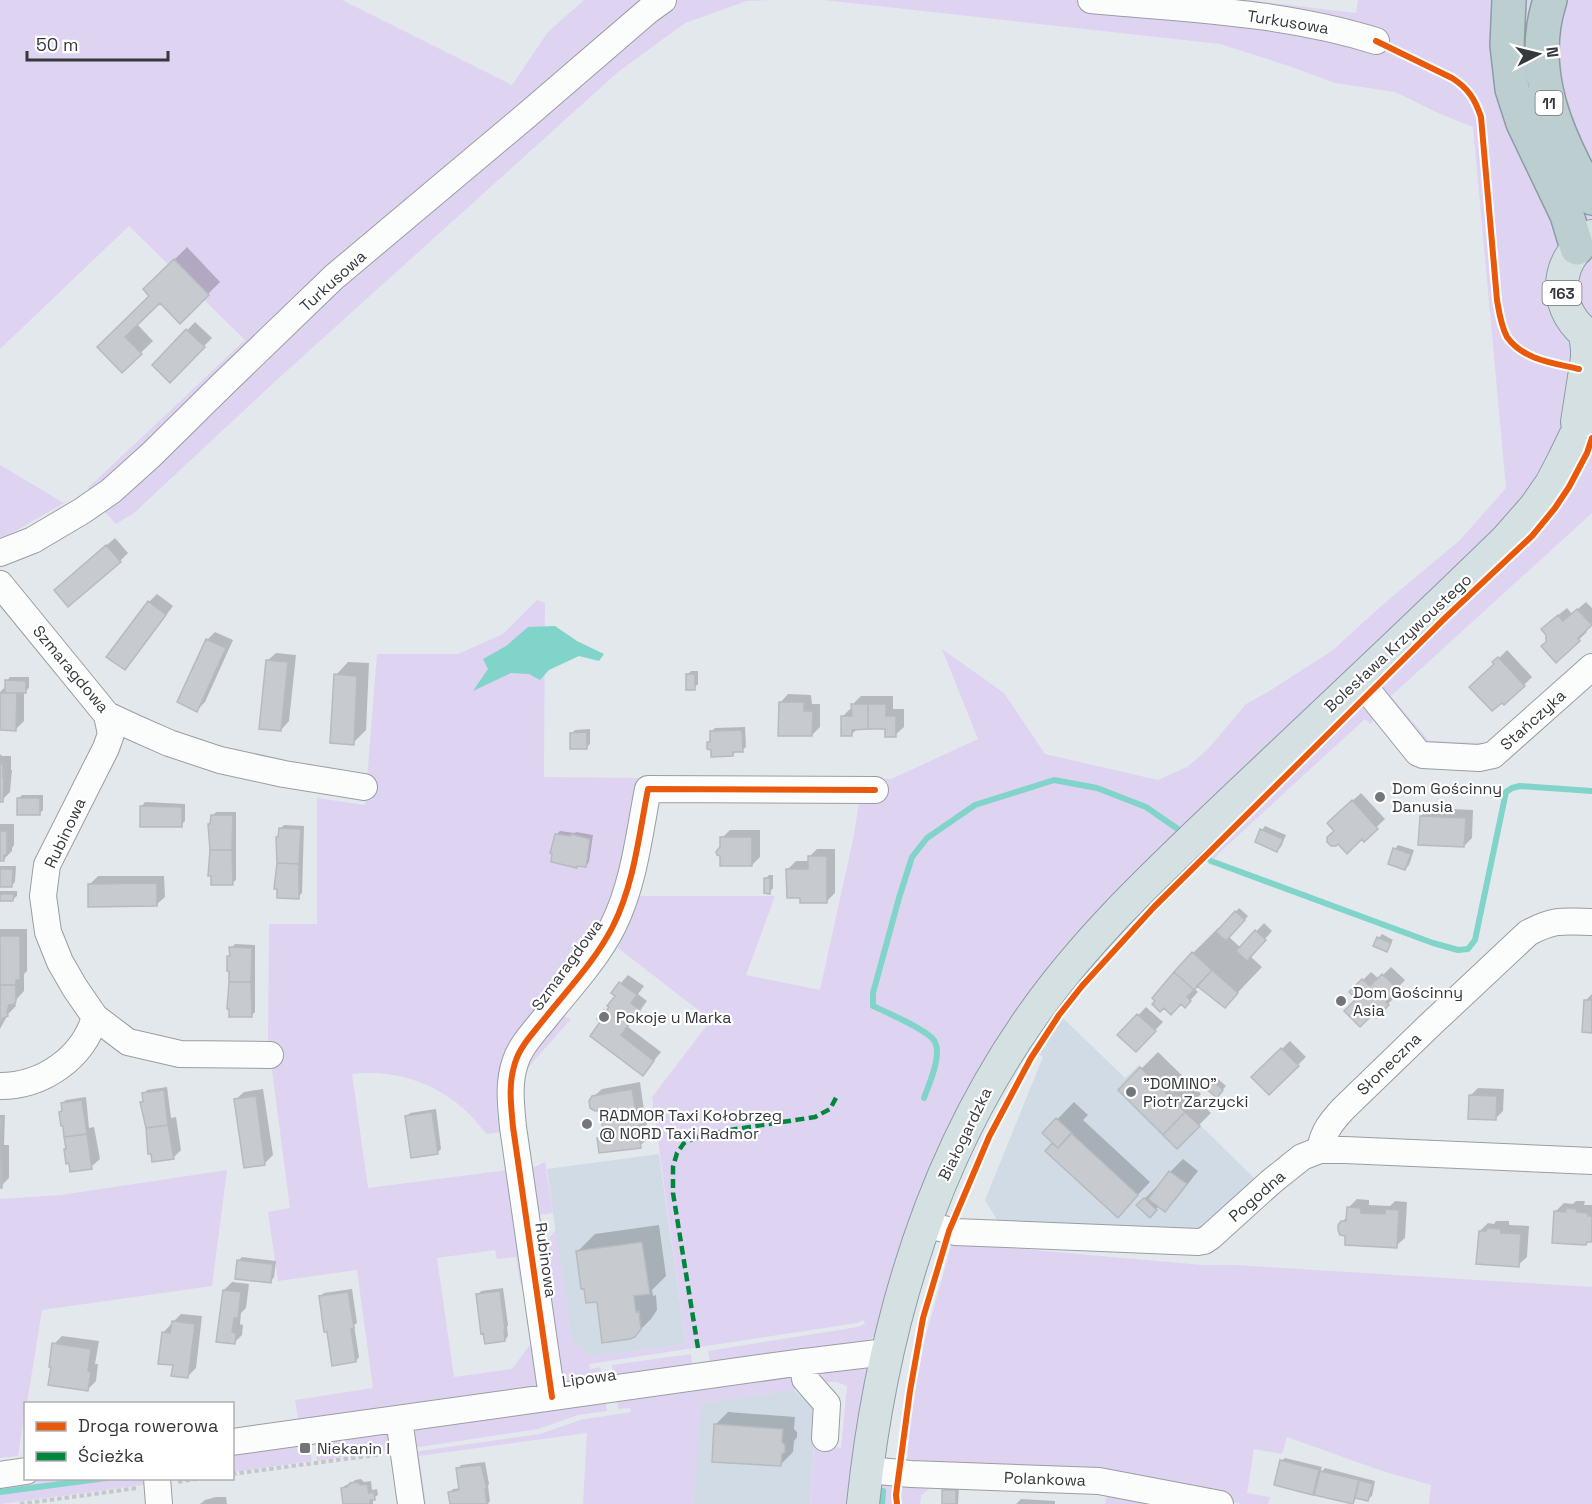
<svg xmlns="http://www.w3.org/2000/svg" width="1592" height="1504" viewBox="0 0 1592 1504" font-family="'Space Grotesk',sans-serif">
<style>
.built{fill:#d1dbe5}
.green{fill:#dfd3f2}
.water{fill:#81d4c9}
.shadow{fill:#0003}
.lines{fill:none;stroke-linecap:round;stroke-linejoin:round}
.stream{stroke:#81d4c9;stroke-width:6}
.building{fill:#c7cace;stroke:#b7babe;stroke-width:1.5}
.minor-casing{stroke:#9a9ea1;stroke-width:28}
.major-casing{stroke:#8a9ea3;stroke-width:34}
.highway-casing{stroke:#8a9ea3;stroke-width:36}
.path{stroke:#c5c8c9;stroke-width:4;stroke-dasharray:4.5 3;stroke-linecap:butt}
.minor{stroke:#fbfcfc;stroke-width:26}
.major{stroke:#d5e0e3;stroke-width:32}
.highway{stroke:#bdced1;stroke-width:33}
.quiet{stroke:#00873e;stroke-width:4.5;stroke-dasharray:9 4.5;stroke-linecap:butt}
.cycleway-casing{stroke:#fff;stroke-width:10}
.cycleway{stroke:#e8590c;stroke-width:6}
.poi-dot{fill:#72767a;stroke:#fff;stroke-width:2}
.labels{text-anchor:middle;dominant-baseline:central;stroke-width:4.5;stroke-linejoin:round;paint-order:stroke}
.shield{fill:#fff;stroke:#727476;stroke-width:1.5}
.shield-label{font-size:15px;font-weight:bold;fill:#35383c}
.street-label{font-size:16px;fill:#35383c;stroke:#fff}
.poi-label{font-size:16px;fill:#35383c;stroke:#fff;text-anchor:start}
</style>
<rect width="100%" height="100%" fill="#e3e8ed"/>
<path class="built" d="M1061 1016 1125 1078 1139 1065 1255 1179 1202 1230 997 1220 985 1200 1043 1057 1035 1052Z
M659 1154 686 1344 593 1357 571 1341 547 1169Z
M794 1390 816 1410 810 1504H693L700 1403Z"/>
<path class="green" d="M0 0H342L512 85 548 32 584 0H771L747 1 685 23 618 72 280 377 134 513 116 524 104 511 88 488 245 340 129 226 0 349Z
M823 0H1247L1356 13 1358 0H1592V513L1391 696 1429 741 1486 743 1511 721 1514 726C1507 732 1500 739 1492 745 1472 758 1430 754 1412 738 1405 732 1400 723 1395 716 1386 703 1378 694 1380 678L1483 581 1493 575 1476 557 1353 673 1195 826 1192 824 1186 830 1181 826 1178 829 1181 834 1178 837 1180 840C1135 883 1090 927 1051 975 999 1038 956 1121 926 1196 914 1226 904 1256 894 1286 890 1302 889 1321 878 1333 869 1343 857 1345 845 1348L712 1367 710 1362 708 1351 858 1327 865 1324 863 1320 857 1323 589 1364 590 1369 600 1367 603 1382 564 1387 558 1381 553 1371 537 1254 556 1229 571 1341 593 1357 686 1344 652 1097 711 1020 618 948 639 896H775L746 975 820 990 854 835 860 796 876 795V779H891L978 739 942 649 1004 693 1045 754 1158 780 1187 767 1208 749 1246 704 1271 690 1333 650 1380 607 1460 540 1506 488 1473 127 1438 113 1395 92 1335 83 1289 66 1220 44Z
M0 465 64 503 0 540Z
M537 600 545 603 544 777 639 778 637 798 616 904 524 1035 507 1132 486 1134C455 1090 405 1068 352 1074L368 1188 515 1169 531 1287 520 1283 516 1257 497 1259 495 1250 437 1258 454 1377 512 1369 529 1346 540 1350 539 1391 299 1425 295 1400 373 1388 357 1270 278 1281 268 1212 290 1208 268 1040 269 924H317V798L365 805 377 654H458L503 634Z
M1359 699 1376 717 1370 724 1365 719 1222 850 1214 859 1206 852 1203 848Z
M555 1013 571 1019 525 1071 523 1107 515 1086Z
M545 1162 553 1213 531 1216 524 1172Z
M227 1170 212 1286 42 1310 27 1403 26 1404 18 1456 0 1458V1199L61 1195Z
M952 1243 1203 1265H1235L1592 1287V1504H1429L1431 1485 1382 1471 1287 1437 1282 1454 1254 1449 1247 1493 1270 1497 1268 1504H1243L1105 1477 907 1463 909 1425 924 1342Z
M691 1354 692 1364 690 1370 614 1380 612 1365Z
M861 1366 867 1369 871 1373 854 1504H810L814 1444 841 1448 847 1386 837 1382H817L814 1371Z
M792 1371 797 1385 794 1390 701 1403 693 1504H583L587 1433 419 1456 426 1504H418L413 1452 540 1434 580 1420 631 1412 630 1408 618 1409 616 1396Z
M605 1397 607 1411 578 1415 538 1429 412 1448 411 1425Z
M386 1428 395 1449 317 1461 315 1448 317 1447 316 1439Z
M296 1442 297 1451 310 1449 312 1461 233 1472 232 1450Z
M31 1478H149L150 1484 0 1504V1483Z
M885 1482H936L921 1496 920 1504H872L878 1488Z
M1113 1491 1194 1504H1105L1106 1498Z"/>
<path class="water" d="M555 626 577 641 604 654 599 661 579 656 549 670 540 680 529 674 511 673 473 691 488 669 483 659 506 646 528 627Z"/>
<path class="shadow" d="M187 247 220 282 180 322 160 301 137 324 153 341 122 371 99 347 151 296 145 289Z
M195 322 212 338 170 381 154 365Z
M115 538 128 553 120 561 64 582Z
M157 594 173 606 133 660 125 668 149 602Z
M1586 602 1592 608V623L1585 629 1587 632 1556 661 1548 641 1551 621 1567 608 1572 614Z
M215 632 233 640 205 702 197 710 207 640Z
M1507 650 1532 677 1524 685 1494 663Z
M276 653 296 655 289 721 281 730 267 661Z
M348 662 369 663 366 730 353 743 336 675Z
M691 671H698V684L694 688 687 675Z
M10 677H29V688L24 692V721L16 729H0V692L7 685V681Z
M788 694 811 695 812 704H820V727L812 735 780 703Z
M861 696H893V709H904V727L895 735 886 728H858L851 735 842 717 850 709H853V704Z
M745 727 746 747 742 750H737L733 755 712 748 709 742 712 739V731L715 728Z
M590 729V744L586 748 572 733 575 730Z
M0 754 2 756H11V770H12L10 792 2 800H0Z
M1361 793 1385 819 1364 839 1362 837 1338 842 1336 830 1337 815Z
M22 795H43V810L39 814 18 799Z
M145 802 185 804V821L181 825 142 806Z
M1430 808 1473 810 1472 838 1464 846 1421 816Z
M216 812H236V880L232 883 211 850 209 824 212 822V816Z
M0 824H14V845L12 848V851L4 859H0Z
M284 825 304 826 302 893 298 897 278 863 277 837 280 835V829Z
M1265 826 1286 835 1281 847 1277 850 1257 841 1262 830Z
M730 830H760V857L752 865 722 846V838Z
M560 831 575 833 576 832 593 835 589 862 586 866 556 835Z
M1398 845 1414 850 1409 865 1405 869 1395 849Z
M817 849H835V893L827 901 788 869 796 861H809V857Z
M0 866H16L15 882 12 885H0Z
M769 875H773V888L770 892 765 879Z
M98 876H164L165 897 156 905 89 885Z
M0 891H17V896L13 899H0Z
M1239 908 1248 916 1229 937 1241 948 1264 923 1272 931 1250 956 1262 967 1225 1006 1198 984 1194 988 1198 992 1185 1006 1193 953 1218 928 1220 929Z
M0 929H27V971L24 974V991L14 1002 16 1006 8 1014 0 1029Z
M1382 934 1393 940 1386 950 1379 938Z
M235 944 255 945V1012L251 1016 230 993 228 957 231 954V948Z
M1391 967 1405 980 1393 993 1396 996 1376 1016 1351 992 1371 972 1379 979Z
M628 975 644 986 638 994 647 1001 628 1027 661 1052 643 1074 599 1019 617 996 613 992Z
M1592 994V1031L1586 1000Z
M1146 1007 1163 1022 1144 1042 1120 1035Z
M1290 1041 1306 1057 1269 1093 1253 1077Z
M1158 1052 1201 1094 1197 1099 1211 1113 1177 1147 1120 1090Z
M1216 1077 1226 1086 1217 1096 1207 1087Z
M640 1082 644 1110 649 1111V1114L646 1118 648 1138 640 1146 599 1139 608 1130 604 1124 609 1119 608 1108 593 1097 602 1089Z
M167 1087 171 1118 176 1117 181 1150 173 1158 147 1128 142 1102 145 1100 144 1094 147 1090Z
M1478 1088 1504 1089 1503 1111 1495 1119 1470 1096Z
M263 1089 273 1155 265 1163 235 1100 244 1092Z
M86 1097 89 1128 94 1127 100 1159 91 1167 67 1148 61 1112 63 1110 62 1103 66 1100Z
M1074 1102 1088 1115 1083 1120 1150 1182 1130 1203 1047 1151 1054 1143 1044 1133Z
M436 1109 441 1149 437 1153 407 1116 410 1113Z
M0 1115H5L4 1145H9V1178L1 1186Z
M1183 1159 1198 1171 1177 1198 1165 1210 1159 1206 1150 1216 1139 1205 1157 1186 1159 1187 1170 1172Z
M1357 1199 1369 1200V1205L1390 1206 1395 1201 1407 1202 1405 1238 1396 1246 1342 1222 1348 1216V1208Z
M1576 1201H1585L1584 1205H1592V1240H1589L1586 1244 1556 1211 1564 1203 1573 1204Z
M1496 1221H1509V1225L1529 1226 1527 1257 1518 1265 1480 1231 1488 1223 1494 1224Z
M659 1225 666 1276 652 1290 653 1296 656 1295 657 1310 651 1319 634 1336 598 1300 578 1251 595 1234Z
M242 1257 276 1261 274 1277 271 1281 238 1261Z
M232 1282 249 1284 246 1308 241 1313 240 1324 243 1325 242 1335 234 1343 218 1341 224 1290Z
M503 1288 508 1325 507 1327 508 1336 505 1340 478 1295 481 1291Z
M352 1289 357 1323 354 1325 359 1357 356 1361 321 1296 324 1293Z
M181 1314 202 1316 196 1368 187 1377 175 1364 163 1333 171 1324 173 1325V1322Z
M62 1336 99 1341 95 1364H98L96 1381 87 1390 54 1344Z
M728 1412 795 1417 794 1429 797 1432V1437L794 1441 793 1452 780 1465 715 1425Z
M1285 1458 1322 1467 1320 1473 1325 1468 1375 1481 1372 1496 1368 1499 1357 1497 1353 1503 1318 1488 1313 1493 1281 1461Z
M485 1462 489 1484 488 1486 490 1501 488 1504H452L450 1492 453 1489 461 1488 458 1469 461 1465Z
M361 1479 364 1482 371 1481 372 1490 377 1489 378 1495 373 1498V1504H344L342 1488 346 1485 351 1484 355 1480Z
M947 1487H959L958 1504H944V1490Z
M216 1497H226L227 1504H200L205 1500Z
M1021 1499 1055 1501V1504H1016Z"/>
<g class="lines">
<path class="stream" d="M1198 848 1211 861 1433 943 1458 950 1468 949 1475 940 1506 792 1512 788 1520 786 1592 791
M924 1098C929 1084 942 1056 935 1042 930 1031 886 1012 873 1006V993L899 898 912 857 927 838 975 805 1054 780 1097 788 1146 807 1185 834
M0 1492 106 1478
M882 1504 883 1491"/>
</g>
<path class="building" d="M174 259 209 295 180 324 160 303 125 337 142 354 122 373 97 347 149 296 143 289Z
M186 329 205 347 170 383 152 365Z
M106 545 121 562 68 607 54 590Z
M148 601 166 615 125 670 106 657Z
M1577 609 1592 625 1578 638 1580 641 1556 663 1541 646 1546 642V635L1541 629 1558 615 1563 621Z
M206 639 226 648 197 712 177 702Z
M1498 657 1525 686 1504 705 1502 703 1492 711 1469 687 1494 664 1492 662Z
M266 660 288 662 281 731 259 729Z
M334 674 357 676 354 745 330 743Z
M686 674H695V690H686Z
M5 680 26 681V693H5Z
M0 693H17L16 731 0 730Z
M779 702H804V711H813L812 736H778Z
M851 704H868V729L852 730V736H841V716H852Z
M868 704H886V716H896V737H885V729H868Z
M742 730 743 752H733V756L711 757V750L707 749V742H710V731Z
M587 732V749H570V733Z
M0 764H3V778H4L3 802H0Z
M17 798H40V815H17Z
M1352 800 1378 829 1364 842 1362 839 1347 854 1338 844 1336 846H1331L1327 842V837L1334 831 1327 823Z
M140 806 182 807V827H140Z
M211 815H233L232 850H210L208 824H210Z
M1420 816 1466 818 1464 847 1418 845Z
M279 828 301 829 299 864 277 863 276 837H278Z
M1260 829 1283 839 1277 852 1255 842Z
M0 831H7V855H4V861H0Z
M555 834 571 836V834L590 839 586 867 577 866V868L551 862 552 854 550 853Z
M720 837H752V866H720V856L717 855 716 852 718 849 720 847Z
M1393 848 1411 854 1405 870 1388 864Z
M210 850H232L233 885H211V876H208Z
M808 856H827V903H800V898H787L786 869H808Z
M277 863 299 864V899L277 898V889H274Z
M0 869H13L12 887H0Z
M764 878H770V894L764 893Z
M157 883V906L88 907V884Z
M0 894H14L13 901H0Z
M1235 911 1245 920 1226 941 1216 932Z
M1255 930 1266 940 1247 961 1236 951Z
M0 936H20V980H16V985H0Z
M1377 937 1391 943 1387 952 1373 946Z
M229 947 252 948 251 982H229V971H227V956H230Z
M1192 952 1212 970 1194 990 1174 972Z
M1212 970 1238 993 1225 1008 1197 986Z
M1174 972 1194 990 1187 997 1191 1001 1185 1008 1181 1004 1171 1015 1164 1008 1160 1012 1152 1004 1155 1001 1152 998Z
M1382 974 1398 989 1386 1002 1389 1005 1376 1018 1372 1015 1360 1027 1344 1011 1356 999 1349 992 1362 979 1370 986Z
M229 982H251L252 1017H229V1009H227Z
M619 982 637 995 631 1003 640 1010 621 1035 654 1061 643 1076 590 1036 600 1022 597 1019 604 1010 606 1012 609 1007 607 1006 615 996 611 993Z
M0 985H16V1000L15 1004 9 1005 7 1011 8 1016 3 1018 0 1025Z
M1584 1000H1592V1033L1582 1032Z
M1137 1014 1156 1031 1136 1052 1117 1035Z
M1281 1048 1299 1066 1269 1095 1251 1077Z
M1140 1067 1185 1112 1163 1135 1118 1090Z
M1211 1079 1223 1090 1217 1098 1204 1087Z
M632 1089 637 1117 641 1119 642 1124 638 1126 641 1148 599 1153 597 1138 610 1136V1132L603 1130 602 1124 605 1120H608L606 1110 595 1111 590 1108 589 1101 592 1096Z
M164 1090 168 1125 146 1128 140 1102H143L142 1093Z
M1469 1095 1497 1096 1496 1120 1468 1119Z
M256 1096 265 1165 244 1168 234 1099Z
M82 1100 87 1134 64 1137 63 1126H61L59 1112 62 1111 61 1103Z
M432 1112 438 1154 411 1158 405 1116Z
M1185 1112 1200 1126 1177 1149 1163 1135Z
M0 1118H2L1 1153H0Z
M1056 1118 1072 1133 1058 1148 1042 1133Z
M168 1125 174 1159 152 1162 151 1154H148L146 1128Z
M1071 1133 1138 1195 1118 1218 1045 1151 1052 1143 1058 1148Z
M87 1134 92 1169 70 1172 69 1163 66 1164 64 1149H66L64 1137Z
M0 1153H1L2 1165V1188H0Z
M1169 1171 1187 1184 1165 1212 1148 1199Z
M1144 1198 1157 1210 1150 1218 1136 1205Z
M1347 1207 1361 1208V1213L1385 1214V1209L1399 1210 1397 1248 1345 1245V1236L1340 1235 1338 1230V1225L1341 1221H1346Z
M1566 1208 1577 1209V1212L1588 1213V1216H1592V1242H1587L1586 1245 1552 1243 1554 1211 1566 1212Z
M1487 1228 1501 1229V1233L1521 1234 1519 1267 1476 1264 1479 1231H1486Z
M642 1242 650 1294 634 1296 636 1312 639 1311 641 1329 635 1337 630 1339 602 1343 597 1302 586 1303 584 1289H581L576 1251Z
M237 1260 273 1264 271 1283 235 1279Z
M223 1290 241 1292 238 1318H234L232 1332 236 1333 235 1344 216 1342Z
M500 1291 505 1330H504L505 1341 485 1344 483 1333 481 1334 476 1294Z
M348 1292 354 1328 351 1329 356 1362 332 1366 327 1332H324L319 1296Z
M172 1321 195 1324 188 1378 171 1376 173 1365 158 1364 162 1332 170 1333Z
M52 1343 91 1349 88 1371 91 1372 88 1391 48 1385 51 1367H49Z
M714 1424 783 1429 782 1442 785 1445V1452L782 1454 781 1466 712 1462Z
M1280 1460 1319 1470 1313 1495 1274 1485Z
M481 1465 487 1489H485L487 1504H450L448 1492 459 1490 456 1468Z
M1320 1471 1359 1480 1353 1504 1314 1495Z
M1359 1480 1373 1484 1368 1501 1355 1498Z
M357 1482 360 1485 367 1484 369 1493 374 1492 375 1500H370V1504H343L341 1488 347 1487 350 1483Z
M942 1490H956V1504H942Z"/>
<g class="lines">
<defs>
<path id="minor" d="M1091 0C1186 9 1284 12 1376 41
M0 553 33 540 82 511 111 491 151 455 222 385 334 277 527 115 649 10 663 0
M0 584 107 715 135 728 169 743 220 760 284 774 364 787
M1359 680 1418 753 1423 755 1479 758 1493 755 1592 667
M95 1017 128 1042 180 1054 270 1055
M0 1086C43 1086 83 1058 95 1017L75 988 60 962 48 932 43 896 47 865 106 748 111 734 107 715
M1320 1150C1323 1132 1331 1122 1343 1109L1432 1023 1528 933C1554 919 1563 921 1592 922
M925 1224 955 1232 1198 1242 1204 1241 1210 1237 1272 1181 1302 1157 1320 1150H1345L1592 1161
M803 1362 805 1379 827 1404 825 1438
M552 1397 513 1127C511 1105 508 1084 515 1063 520 1046 534 1032 545 1018 568 989 596 960 613 926 634 884 639 835 648 789L875 790
M399 1419 411 1504
M232 1442 803 1362 878 1353 887 1355
M868 1470 911 1474 1099 1481 1220 1504
M0 1475 26 1471
M157 1478 159 1504"/>
<path id="major" d="M1592 236C1551 261 1553 314 1592 338
M1577 422 1587 358V349L1585 333
M863 1504C881 1331 931 1159 1032 1016 1089 935 1161 869 1232 801 1324 714 1416 628 1506 540L1535 507 1551 484 1564 459 1592 401"/>
<path id="highway" d="M1509 0 1507 45 1512 89 1523 123 1567 215 1577 248
M1550 0C1527 71 1557 137 1592 198"/>
</defs>
<use href="#minor" class="minor-casing"/>
<use href="#major" class="major-casing"/>
<use href="#highway" class="highway-casing"/>
<path class="path" d="M232 1474 383 1454
M178 1482 202 1478
M20 1504 138 1488"/>
<use href="#minor" class="minor"/>
<use href="#major" class="major"/>
<use href="#highway" class="highway"/>
<path class="quiet" d="M698 1348 673 1193V1167L677 1153 684 1143 697 1137 730 1130 815 1117 830 1109 837 1096"/>
<defs>
<path id="cycleway" d="M1376 41 1452 78C1468 88 1475 99 1481 117L1497 300C1499 312 1501 326 1507 337 1523 360 1554 363 1579 369
M552 1397 513 1127C511 1105 508 1084 515 1063 520 1046 534 1032 545 1018 568 989 596 960 613 926 634 884 639 835 648 789L875 790
M897 1504 896 1495 910 1391 923 1318 949 1231 989 1137 1031 1058 1059 1015 1082 986 1154 907 1445 618 1532 536 1555 508 1569 487 1587 453 1592 438"/>
</defs>
<use href="#cycleway" class="cycleway-casing"/>
<use href="#cycleway" class="cycleway"/>
</g>
<g class="poi-dot">
<circle cx="1380" cy="797" r="6"/>
<circle cx="1341" cy="1001" r="6"/>
<circle cx="604" cy="1017" r="6"/>
<circle cx="1131" cy="1092" r="6"/>
<circle cx="587" cy="1124" r="6"/>
<rect x="299" y="1442" width="12" height="12" rx="3"/>
</g>
<g class="labels">
<g class="shield">
<rect x="1535.5" y="91" width="27" height="24" rx="4.5"/>
<rect x="1542.5" y="281" width="39" height="24" rx="4.5"/>
</g>
<g class="shield-label">
<text x="1549" y="103">11</text>
<text x="1562" y="293">163</text>
</g>
<g class="street-label">
<text transform="translate(1288 22) rotate(9)">Turkusowa</text>
<text transform="translate(333 281) rotate(-42)">Turkusowa</text>
<text transform="translate(1398 643) rotate(-43)">Bolesława Krzywoustego</text>
<text transform="translate(71 669) rotate(50)">Szmaragdowa</text>
<text transform="translate(1533 720) rotate(-42)">Stańczyka</text>
<text transform="translate(65 833) rotate(-65)">Rubinowa</text>
<text transform="translate(567 965) rotate(-54)">Szmaragdowa</text>
<text transform="translate(1389 1064) rotate(-44)">Słoneczna</text>
<text transform="translate(965 1134) rotate(-64)">Białogardzka</text>
<text transform="translate(1257 1196) rotate(-41)">Pogodna</text>
<text transform="translate(546 1260) rotate(82)">Rubinowa</text>
<text transform="translate(589 1378) rotate(-8)">Lipowa</text>
<text transform="translate(1045 1479) rotate(2)">Polankowa</text>
</g>
<g class="poi-label">
<text x="1392" y="788">Dom Gościnny<tspan x="1392" dy="18">Danusia</tspan></text>
<text x="1353" y="992">Dom Gościnny<tspan x="1353" dy="18">Asia</tspan></text>
<text x="616" y="1017">Pokoje u Marka</text>
<text x="1143" y="1083">"DOMINO"<tspan x="1143" dy="18">Piotr Zarzycki</tspan></text>
<text x="599" y="1115">RADMOR Taxi Kołobrzeg<tspan x="599" dy="18">@ NORD Taxi Radmor</tspan></text>
<text x="317" y="1448">Niekanin I</text>
</g>
</g>
<rect x="24" y="1402" width="210" height="78" fill="#ffffff" stroke="#aeafb1" stroke-width="1.5"/>
<rect x="36" y="1422" width="30" height="9" fill="#e8590c" stroke="#aeafb1" stroke-width="1.5"/>
<text x="78" y="1432" font-size="18" fill="#35383c">Droga rowerowa</text>
<rect x="36" y="1452" width="30" height="9" fill="#00873e" stroke="#aeafb1" stroke-width="1.5"/>
<text x="78" y="1462" font-size="18" fill="#35383c">Ścieżka</text>
<g transform="translate(1538 54) rotate(83)" stroke="#ffffff" stroke-width="4.5" paint-order="stroke">
<path d="M0-4.5L10 22L0 15L-10 22Z" fill="#35383c"/>
<text y="-9" font-size="16" font-weight="bold" text-anchor="middle" fill="#35383c">N</text>
</g>
<path d="M27 51v9h141v-9" fill="none" stroke="#35383c" stroke-width="3"/>
<text x="36" y="51" font-size="18" fill="#35383c" stroke="#ffffff" stroke-width="4.5" paint-order="stroke">50 m</text>
</svg>
